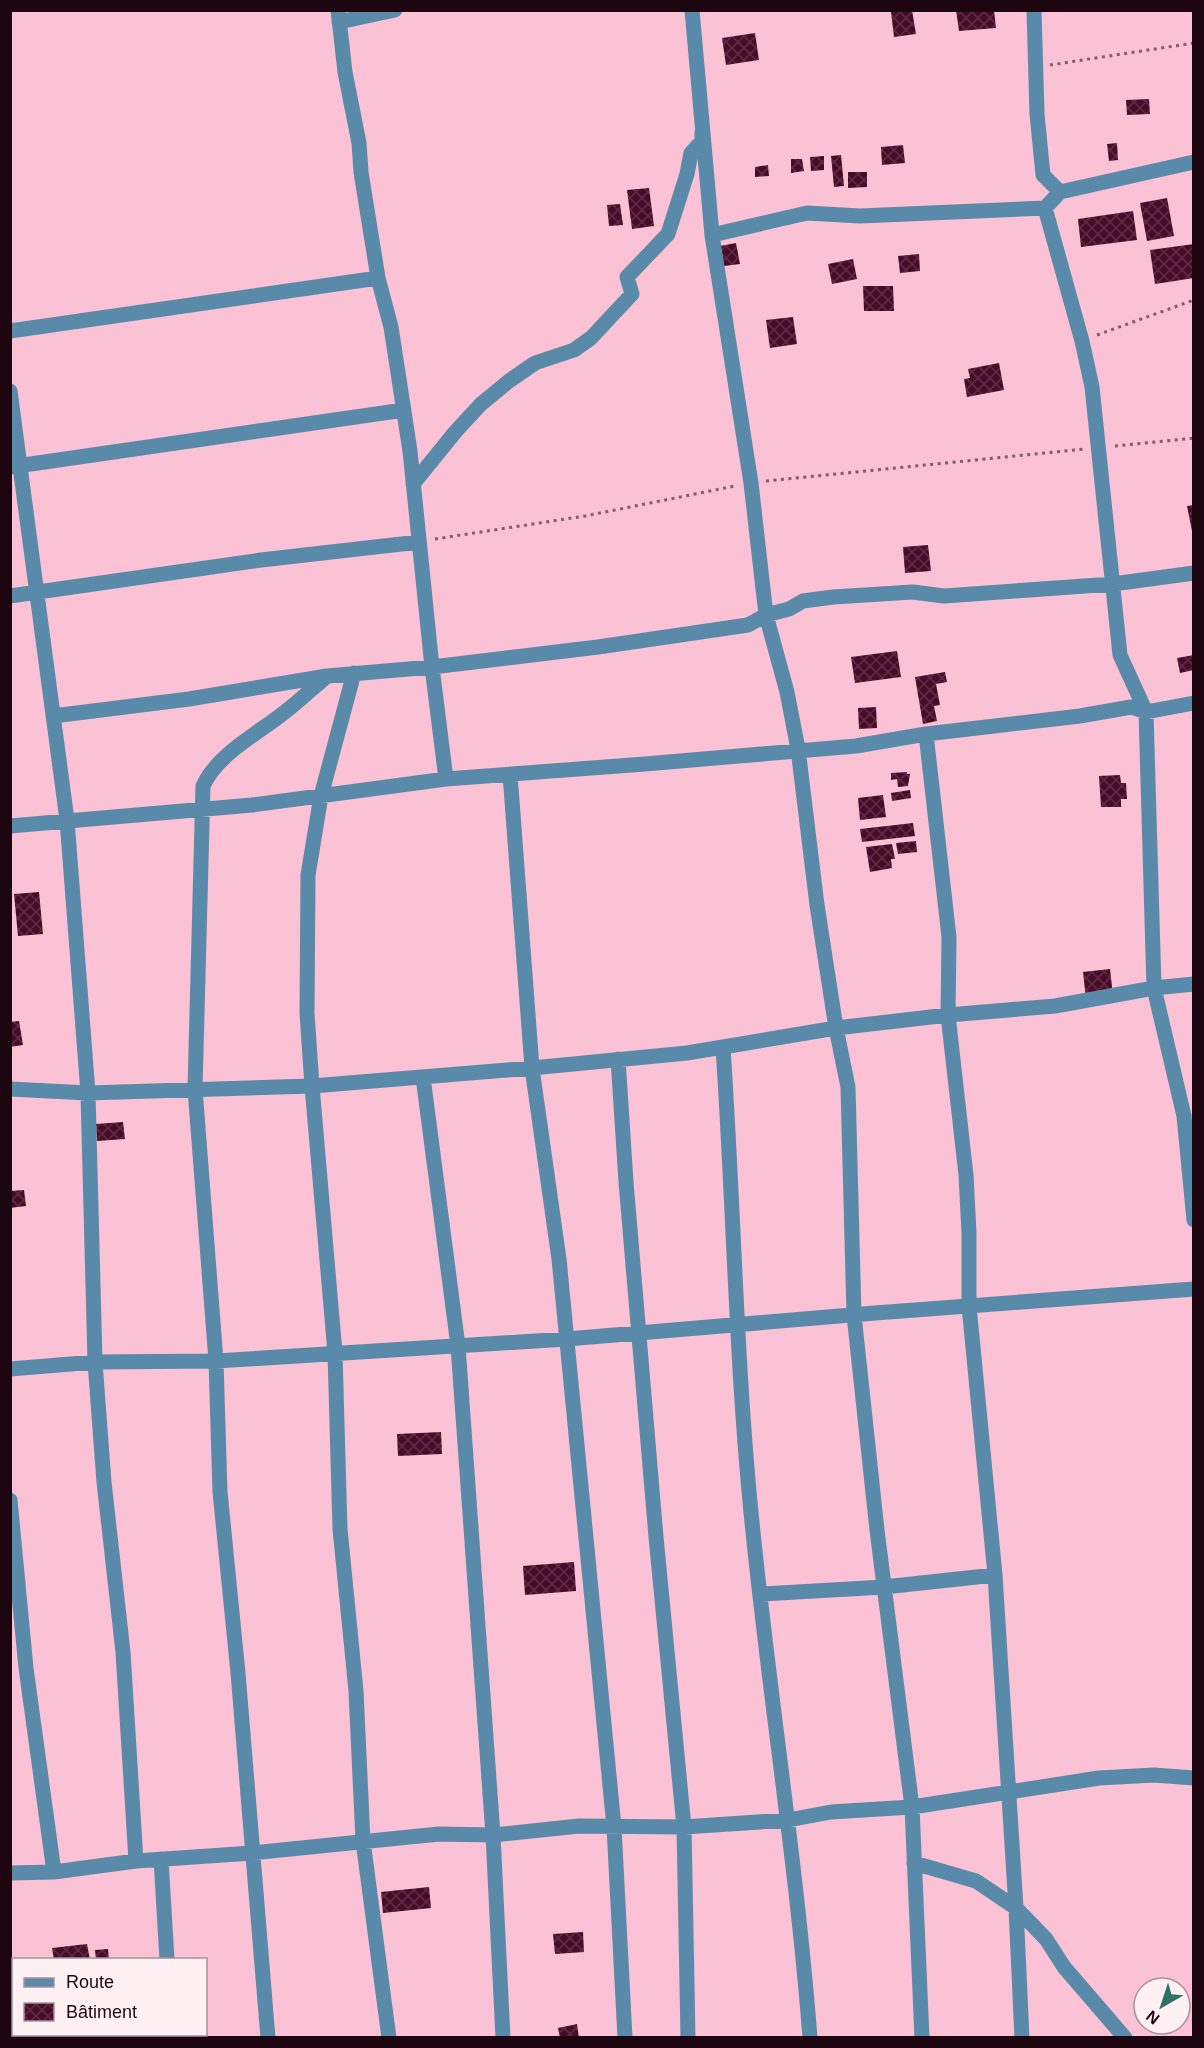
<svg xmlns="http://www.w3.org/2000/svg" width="1204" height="2048" viewBox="0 0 1204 2048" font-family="Arial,sans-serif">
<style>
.building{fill:url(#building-cross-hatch)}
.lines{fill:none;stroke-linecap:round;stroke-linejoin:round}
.path{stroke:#835c6a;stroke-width:3;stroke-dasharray:3 4.5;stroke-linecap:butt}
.minor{stroke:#598aa9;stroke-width:15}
</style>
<defs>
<pattern id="building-cross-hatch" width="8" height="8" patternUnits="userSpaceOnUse" patternTransform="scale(1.5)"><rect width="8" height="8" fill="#480c28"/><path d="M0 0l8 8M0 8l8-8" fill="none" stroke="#5f2e45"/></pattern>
</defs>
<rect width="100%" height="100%" fill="#fbc1d4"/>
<path class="building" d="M912 10 916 34 894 37 891 12Z
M956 10H994L996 28 959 31Z
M755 33 759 60 726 65 722 38Z
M1149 99 1150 114 1127 115 1126 100Z
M1117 143 1118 160 1109 161 1107 144Z
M903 145 905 163 882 165 881 147Z
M841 155 844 186 834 187 831 156Z
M824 156V170L811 171 810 157Z
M791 159H802L804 171 791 173Z
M768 165 769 176 755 177V167Z
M848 172H867V187L848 188Z
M649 188 654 226 632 229 627 190Z
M1167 198 1174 236 1147 241 1140 203Z
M620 204 623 225 609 226 607 205Z
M1133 211 1137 240 1081 247 1078 219Z
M736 243 740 264 724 266 720 246Z
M1194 244V278L1155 284 1150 250Z
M919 254 920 271 900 273 898 256Z
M853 259 857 279 832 284 828 264Z
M863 286H893L894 311H864Z
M793 317 797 344 770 348 766 320Z
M999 363 1004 390 967 397 964 379 970 378 968 369Z
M1194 505V531H1192L1187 506Z
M928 545 931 571 905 573 903 547Z
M897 651 901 677 855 683 851 657Z
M1194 655V670L1180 673 1177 658Z
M945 672 947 682 936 684 940 705 934 706 937 721 923 724 915 677Z
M876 707 877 728 859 729 858 708Z
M907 772V774H910L908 786 898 787 897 779 891 780V773Z
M1120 775 1121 783H1126L1127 799H1121V807H1101L1099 776Z
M910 790 911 798 892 801 891 793Z
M883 795 886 817 860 820 858 798Z
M913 823 915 836 862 842 860 829Z
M916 841 917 852 898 854 896 843Z
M892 844 895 859H891L892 868 870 872 866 847Z
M39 892 43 934 18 936 14 894Z
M1110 969 1113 996 1086 999 1083 972Z
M19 1021 23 1045 10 1047V1022Z
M123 1122 125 1139 97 1141 96 1124Z
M24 1190 26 1206 10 1208V1191Z
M441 1432 442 1454 398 1456 397 1434Z
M574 1562 576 1591 525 1595 523 1566Z
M429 1887 431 1908 383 1913 381 1892Z
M583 1932 584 1952 555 1954 553 1934Z
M87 1944 90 1960H54L52 1948Z
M108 1949 109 1960H96L95 1950Z
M577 2024 579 2038H560L558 2028Z"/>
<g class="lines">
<path class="path" d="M1050 65 1194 43
M1097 335 1194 300
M1115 446 1194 438
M766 481 1084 449
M435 539 585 516 735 486"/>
<path class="minor" d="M338 10 345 72 359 143 361 172 378 278 391 327 410 451 432 667 446 779
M692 10 712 235 751 483 766 615 787 692 798 749 817 905 836 1028 848 1087 854 1315 877 1530 912 1807 922 2038
M1034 10 1037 114 1043 175 1060 192 1045 208 1082 341 1092 387 1120 655 1146 712 1154 988 1184 1116 1194 1220
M339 22 395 10
M1060 192 1194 162
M712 235 807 213 860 216 1045 208
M10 331 378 278
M10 391 67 820 88 1093 95 1362 104 1482 123 1652 136 1861
M10 467 404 410
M413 484 456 431 481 404 509 381 535 363 574 350 591 338 632 294 627 277 668 234 687 174 691 153 702 141V132
M10 596 261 560 419 542
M354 673 321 796 308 875 307 1013 312 1086 335 1353 340 1529 356 1691 363 1841 389 2038
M53 716 189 699 327 676 432 667 598 647 748 625 766 615 789 609 803 601 833 597 913 592 944 596 1113 584 1194 573
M926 734 949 937 948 1015 966 1175 969 1233V1306L995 1575 1016 1908 1022 2038
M510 774 532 1068 559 1259 614 1827 625 2038
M10 826 252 805 446 779 645 764 856 746 926 734 1080 716 1131 707 1146 712 1194 703
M723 1048C734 1209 736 1371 753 1532 770 1700 797 1868 810 2038
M618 1059 626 1182 656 1537 684 1827 688 2038
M423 1077 458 1346 493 1835 503 2038
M10 1089 88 1093 312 1086 532 1068 687 1053 836 1028 948 1015 1055 1006 1154 988 1194 984
M10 1369 95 1362 216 1361 567 1339 875 1313 1194 1289
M10 1500 26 1668 54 1872
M761 1594 884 1587 995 1575
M161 1859 167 1960
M914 1863 976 1881 1016 1908 1046 1939 1064 1967 1125 2038
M10 1873 54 1872 136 1861 252 1853 439 1834 493 1835 579 1826 684 1827 788 1820 831 1812 912 1807 1099 1778 1154 1775 1194 1778
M172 2034 173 2038
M268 2038 238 1673 220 1492 216 1361 195 1089 203 786C217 755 255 735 281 715 297 703 312 689 327 676"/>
</g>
<rect width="1204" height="2048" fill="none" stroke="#1e0610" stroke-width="24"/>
<rect x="12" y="1958" width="195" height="78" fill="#fff0f4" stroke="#a59299" stroke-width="1.5"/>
<rect x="24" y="1978" width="30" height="9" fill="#598aa9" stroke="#a59299" stroke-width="1.5"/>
<text x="66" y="1988" font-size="18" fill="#1e0610">Route</text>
<rect x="24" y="2003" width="30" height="18" fill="url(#building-cross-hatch)" stroke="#a59299" stroke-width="1.5"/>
<text x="66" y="2018" font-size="18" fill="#1e0610">Bâtiment</text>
<g transform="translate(1162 2006) rotate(219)"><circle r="28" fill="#fff0f4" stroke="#a59299" stroke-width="1.5"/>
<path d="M0-4.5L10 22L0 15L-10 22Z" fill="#2f7263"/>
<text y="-9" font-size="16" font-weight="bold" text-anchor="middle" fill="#1e0610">N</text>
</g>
</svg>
